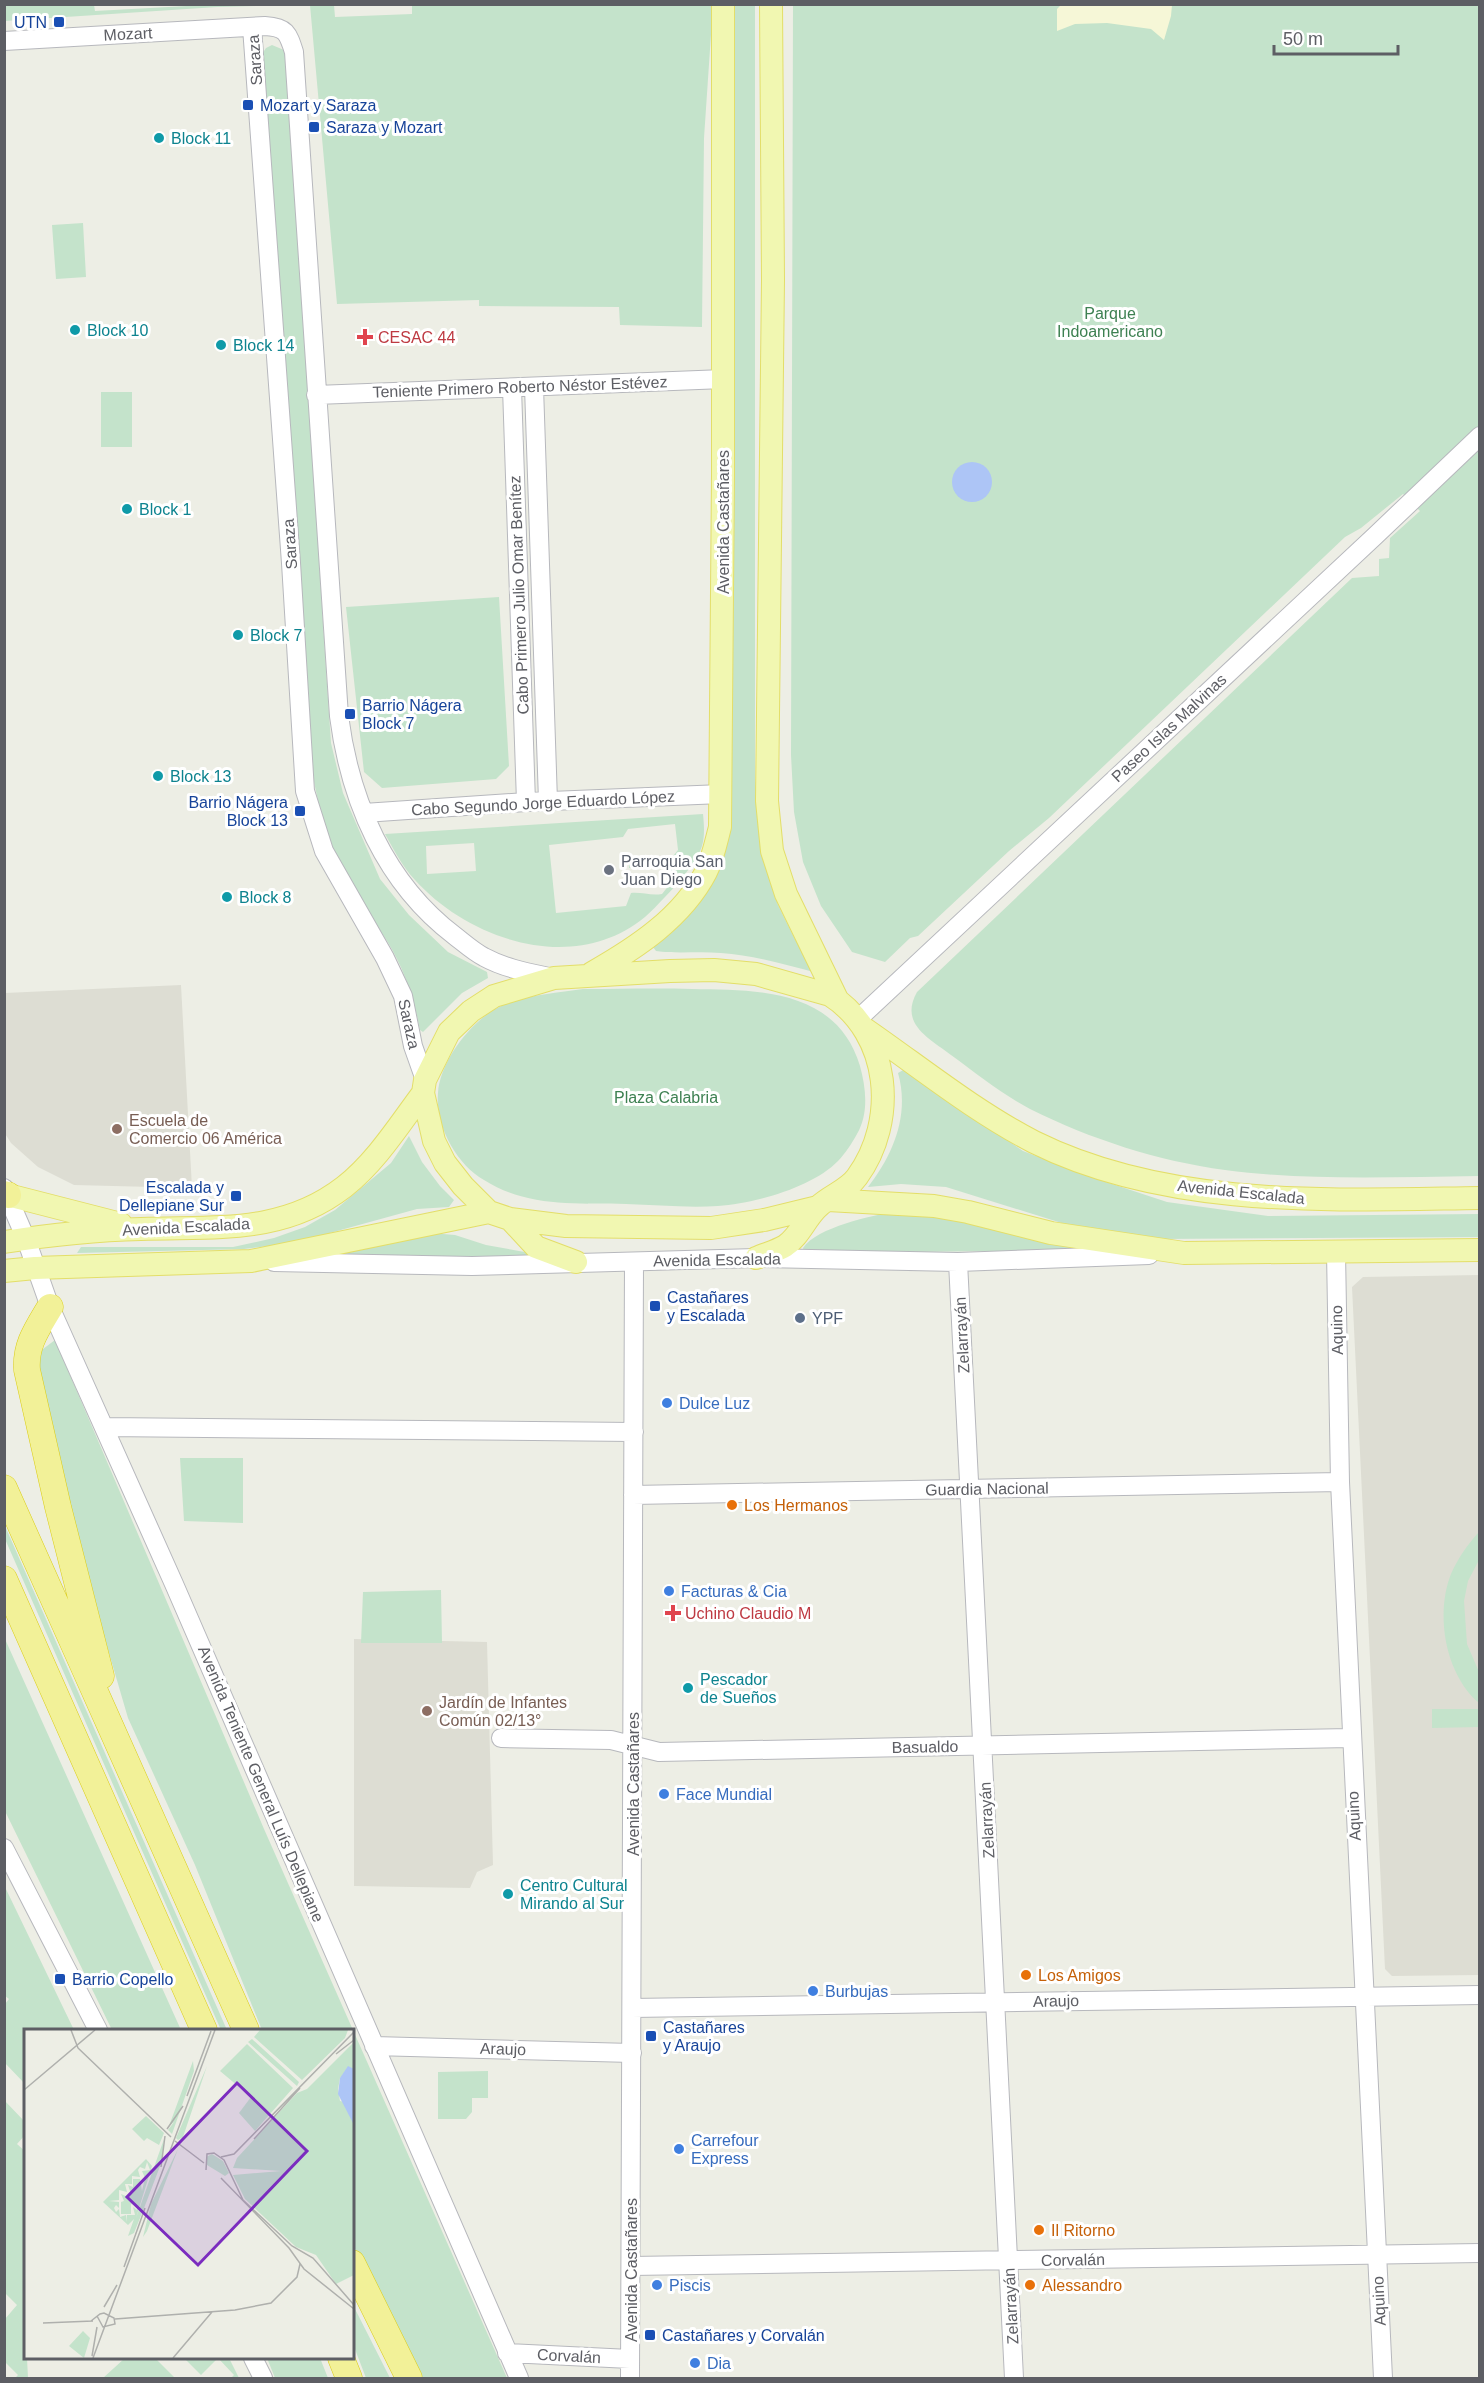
<svg xmlns="http://www.w3.org/2000/svg" width="1484" height="2383" viewBox="0 0 1484 2383" font-family="Helvetica,sans-serif">
<style>
.education{fill:#ddddd3}
.green{fill:#c4e3cb;fill-rule:evenodd}
.sand{fill:#f6f7d7}
.water{fill:#adc5f6}
.lines{fill:none;stroke-linecap:round;stroke-linejoin:round}
.minor-casing{stroke:#b7b8bd;stroke-width:20}
.major-casing{stroke:#e3de69;stroke-width:24}
.highway-casing{stroke:#dbcd18;stroke-width:27}
.minor{stroke:#fff;stroke-width:18}
.major{stroke:#f1f7b1;stroke-width:22}
.highway{stroke:#f2f198;stroke-width:26}
.transit-dot{fill:#1a4fb4;stroke:#fff;stroke-width:2}
.culture-dot{fill:#0f9aa8;stroke:#fff;stroke-width:2}
.health-dot{fill:#e0444e;stroke:#fff;stroke-width:2}
.worship-dot{fill:#6b7280;stroke:#fff;stroke-width:2}
.education-dot{fill:#8d6e63;stroke:#fff;stroke-width:2}
.service-dot{fill:#5c6f8a;stroke:#fff;stroke-width:2}
.shop-dot{fill:#3f7fe0;stroke:#fff;stroke-width:2}
.food-dot{fill:#e8710a;stroke:#fff;stroke-width:2}
.labels{text-anchor:middle;dominant-baseline:central;stroke-width:6;stroke-linejoin:round;paint-order:stroke}
.transit-label{font-size:16px;fill:#164399;stroke:#fff;text-anchor:start}
.street-label{font-size:16px;fill:#5d5e64;stroke:#fff}
.culture-label{font-size:16px;fill:#0d838f;stroke:#fff;text-anchor:start}
.park-label{font-size:16px;fill:#3e8152;stroke:#fff}
.health-label{font-size:16px;fill:#be3a42;stroke:#fff;text-anchor:start}
.worship-label{font-size:16px;fill:#5b616d;stroke:#fff;text-anchor:start}
.education-label{font-size:16px;fill:#785e54;stroke:#fff;text-anchor:start}
.service-label{font-size:16px;fill:#4e5e75;stroke:#fff;text-anchor:start}
.shop-label{font-size:16px;fill:#366cbe;stroke:#fff;text-anchor:start}
.food-label{font-size:16px;fill:#c56008;stroke:#fff;text-anchor:start}
.inset-road{fill:none;stroke:#afb0ad;stroke-width:1.5}
.view{fill:#7b2cbf;fill-opacity:0.15;stroke:#7b2cbf;stroke-width:3}
.inset-edge{fill:none;stroke:#5d5e64;stroke-width:3}
</style>
<rect width="100%" height="100%" fill="#edeee5"/>
<path class="education" d="M181 985 192 1188 74 1185 38 1167 11 1143 4 1132 5 993Z
M1479 1275V1975L1392 1976 1385 1969 1352 1287 1363 1277Z
M354 1639 487 1642 493 1865 477 1872 470 1888 354 1886Z"/>
<path class="green" d="M412 4 713 5 704 138 702 327 620 325 619 307 479 306V300L337 304 310 5H334L335 17 412 14Z
M205 5H294L217 7 5 21V5H94L95 11Z
M731 5H755V779L759 833 768 873 778 905 795 939 817 973C786 965 753 955 721 953 699 951 677 954 656 951L653 947 711 878Z
M793 5H1479V1176C1395 1177 1308 1181 1225 1170 1158 1161 1090 1139 1030 1109 1002 1094 977 1074 951 1055 929 1038 899 1024 917 992L1352 578 1379 576V559L1389 558 1390 538 1420 511 1403 494 1361 528 1345 537 1049 818 1009 851 918 936 910 938 885 962 852 952 821 906 803 862 794 812 791 755Z
M272 45 284 50 287 58 326 669 331 743 343 793 380 879 409 915 448 952 487 972 488 978 462 993 423 1032 420 1030C414 999 404 968 387 941 371 916 353 893 340 867 324 834 317 797 310 762L262 54 266 48Z
M83 223 86 277 56 279 52 225Z
M101 392H132V447H101Z
M499 597 509 766 496 779 382 788 364 772 346 607Z
M703 814C704 824 705 836 702 846 698 860 676 886 665 897 658 904 652 911 645 917 575 975 470 941 415 880 402 866 394 850 385 834ZM675 824 678 850 673 856 629 860V868L643 867 646 863H660L668 872 670 884 662 894C651 896 642 892 631 893L626 906 556 913 549 845 623 837 628 829ZM474 843 476 871 427 874 426 846Z
M583 989C620 989 656 988 692 989 758 990 837 989 860 1066 866 1088 869 1113 857 1134 852 1143 845 1154 838 1161 813 1187 754 1204 718 1206 688 1208 656 1205 626 1204 576 1203 528 1208 484 1180 456 1164 435 1125 438 1093 440 1061 471 1021 499 1007 524 995 556 993 583 989Z
M905 1069 1023 1151 1088 1176 1167 1202 1268 1216 1479 1214V1237L1157 1239 1081 1229 946 1187 901 1184 868 1187C893 1155 910 1115 898 1073Z
M409 1136 422 1162 440 1186 454 1200 449 1207 417 1209 308 1239 277 1245 244 1249 77 1253 81 1247H233L274 1238 305 1227 335 1210 391 1163Z
M896 1211 947 1216 1082 1250 805 1253 803 1248C817 1227 872 1216 896 1211Z
M431 1233 455 1235 486 1245 541 1255 545 1259H316Z
M55 1340 264 1829 507 2378H423L353 2245 352 2030H262L195 1865 128 1718 78 1547 35 1355Z
M180 1458H243V1523L184 1521Z
M4 1526H5L227 2030H221L5 1539Z
M1479 1532V1560L1468 1581 1464 1601 1467 1644 1479 1672V1703C1445 1674 1435 1614 1451 1574 1458 1558 1468 1544 1479 1532Z
M441 1590 442 1643H361L363 1592Z
M5 1639 181 2030H112L5 1811Z
M1432 1709H1479V1727L1432 1728Z
M4 1885 74 2030H26L25 2084 5 2063V2004L9 1999 4 1995Z
M488 2071V2098H472V2112L466 2119H438V2072Z
M5 2101 25 2122V2135L17 2144 26 2152V2358H27L28 2378H15L18 2375 5 2362V2319L17 2305 5 2293Z
M353 2305 390 2378H366L353 2344Z
M125 2358H159L157 2360 175 2378H103Z
M184 2358H229L239 2378H231L234 2375 218 2358 201 2375Z
M267 2358H320L328 2378H275Z"/>
<path class="sand" d="M1061 5H1172L1171 16 1164 40 1151 29 1107 23 1075 24 1057 31V9Z"/>
<path class="water" d="M952 482a20 20 0 1 1 40 0a20 20 0 1 1-40 0Z"/>
<g class="lines">
<defs>
<path id="minor" d="M252 27 291 563 305 791 324 851 385 958 403 996 413 1046 425 1080
M4 41 265 26C286 27 288 33 294 52L339 716C350 801 385 883 455 936 464 943 474 952 484 957 506 969 531 973 554 978
M534 387 548 801
M512 388 526 802
M316 395 724 379
M364 813 526 802 722 794
M857 1020 1375 536 1480 436
M4 1188 26 1239 50 1307 174 1584 519 2378
M1336 1252 1340 1482 1383 2378
M274 1262 472 1266 756 1258 958 1262 1149 1255
M958 1262 1014 2378
M105 1427 634 1432
M633 1495 1340 1482
M501 1738 611 1740 659 1752 1350 1738
M4 1848 98 2030
M632 2008 1480 1995
M374 2046 632 2053
M631 2266 1480 2253
M507 2353 630 2359
M253 2358 263 2378
M630 2378 634 1262"/>
<path id="major" d="M771 4 773 280 767 801 772 851 786 894 837 999
M592 973C636 948 682 918 706 872 713 858 716 842 720 827L723 475V4
M865 1029C920 1067 974 1111 1034 1142 1169 1209 1333 1200 1480 1198
M8 1195 121 1224
M828 1200 934 1206 968 1212 1051 1233 1184 1253 1480 1250
M510 1219 536 1247 576 1262
M4 1242C49 1235 96 1230 141 1229 214 1226 282 1235 344 1187 376 1162 399 1125 423 1093
M756 1258C765 1254 777 1251 785 1246 799 1237 806 1218 818 1207 829 1196 848 1190 857 1177 898 1121 891 1034 830 995L756 974 714 970 670 971 554 978 494 996 471 1011 449 1032 425 1080 423 1093 434 1141 445 1163 463 1186 489 1212 510 1219 566 1226 711 1228 764 1220 818 1207
M4 1271 35 1268 251 1261 489 1212"/>
<path id="highway" d="M4 1194 8 1195
M50 1307C37 1329 25 1345 27 1370L58 1507 101 1676
M4 1488C84 1669 167 1849 246 2030
M4 1579 204 2030
M352 2263 409 2378
M341 2358 349 2378"/>
</defs>
<use href="#minor" class="minor-casing"/>
<use href="#major" class="major-casing"/>
<use href="#highway" class="highway-casing"/>
<use href="#minor" class="minor"/>
<use href="#major" class="major"/>
<use href="#highway" class="highway"/>
</g>
<g class="transit-dot">
<rect x="53" y="16" width="12" height="12" rx="3"/>
<rect x="242" y="99" width="12" height="12" rx="3"/>
<rect x="308" y="121" width="12" height="12" rx="3"/>
<rect x="344" y="708" width="12" height="12" rx="3"/>
<rect x="294" y="805" width="12" height="12" rx="3"/>
<rect x="230" y="1190" width="12" height="12" rx="3"/>
<rect x="649" y="1300" width="12" height="12" rx="3"/>
<rect x="54" y="1973" width="12" height="12" rx="3"/>
<rect x="645" y="2030" width="12" height="12" rx="3"/>
<rect x="644" y="2329" width="12" height="12" rx="3"/>
</g>
<g class="culture-dot">
<circle cx="159" cy="138" r="6"/>
<circle cx="75" cy="330" r="6"/>
<circle cx="221" cy="345" r="6"/>
<circle cx="127" cy="509" r="6"/>
<circle cx="238" cy="635" r="6"/>
<circle cx="158" cy="776" r="6"/>
<circle cx="227" cy="897" r="6"/>
<circle cx="688" cy="1688" r="6"/>
<circle cx="508" cy="1894" r="6"/>
</g>
<g class="health-dot">
<path d="M362 328h6v6h6v6h-6v6h-6v-6h-6v-6h6z"/>
<path d="M670 1604h6v6h6v6h-6v6h-6v-6h-6v-6h6z"/>
</g>
<circle class="worship-dot" cx="609" cy="870" r="6"/>
<g class="education-dot">
<circle cx="117" cy="1129" r="6"/>
<circle cx="427" cy="1711" r="6"/>
</g>
<circle class="service-dot" cx="800" cy="1318" r="6"/>
<g class="shop-dot">
<circle cx="667" cy="1403" r="6"/>
<circle cx="669" cy="1591" r="6"/>
<circle cx="664" cy="1794" r="6"/>
<circle cx="813" cy="1991" r="6"/>
<circle cx="679" cy="2149" r="6"/>
<circle cx="657" cy="2285" r="6"/>
<circle cx="695" cy="2363" r="6"/>
</g>
<g class="food-dot">
<circle cx="732" cy="1505" r="6"/>
<circle cx="1026" cy="1975" r="6"/>
<circle cx="1039" cy="2230" r="6"/>
<circle cx="1030" cy="2285" r="6"/>
</g>
<g class="labels">
<g class="transit-label">
<text x="47" y="22" text-anchor="end">UTN</text>
<text x="260" y="105">Mozart y Saraza</text>
<text x="326" y="127">Saraza y Mozart</text>
<text x="362" y="705">Barrio Nágera<tspan x="362" dy="18">Block 7</tspan></text>
<text x="288" y="802" text-anchor="end">Barrio Nágera<tspan x="288" dy="18">Block 13</tspan></text>
<text x="224" y="1187" text-anchor="end">Escalada y<tspan x="224" dy="18">Dellepiane Sur</tspan></text>
<text x="667" y="1297">Castañares<tspan x="667" dy="18">y Escalada</tspan></text>
<text x="72" y="1979">Barrio Copello</text>
<text x="663" y="2027">Castañares<tspan x="663" dy="18">y Araujo</tspan></text>
<text x="662" y="2335">Castañares y Corvalán</text>
</g>
<g class="street-label">
<text transform="translate(128 34) rotate(-3)">Mozart</text>
<text transform="translate(255 60) rotate(-94)">Saraza</text>
<text transform="translate(520 387) rotate(-2)">Teniente Primero Roberto Néstor Estévez</text>
<text transform="translate(723 522) rotate(-90)">Avenida Castañares</text>
<text transform="translate(290 544) rotate(-94)">Saraza</text>
<text transform="translate(519 595) rotate(-92)">Cabo Primero Julio Omar Benítez</text>
<text transform="translate(1169 728) rotate(-43)">Paseo Islas Malvinas</text>
<text transform="translate(543 803) rotate(-3)">Cabo Segundo Jorge Eduardo López</text>
<text transform="translate(409 1024) rotate(77)">Saraza</text>
<text transform="translate(1241 1192) rotate(6)">Avenida Escalada</text>
<text transform="translate(186 1227) rotate(-3)">Avenida Escalada</text>
<text transform="translate(717 1260) rotate(-1)">Avenida Escalada</text>
<text transform="translate(1337 1330) rotate(-91)">Aquino</text>
<text transform="translate(962 1335) rotate(-93)">Zelarrayán</text>
<text transform="translate(987 1489) rotate(-1)">Guardia Nacional</text>
<text transform="translate(925 1747) rotate(-1)">Basualdo</text>
<text transform="translate(261 1784) rotate(67)">Avenida Teniente General Luís Dellepiane</text>
<text transform="translate(633 1784) rotate(-90)">Avenida Castañares</text>
<text transform="translate(1354 1816) rotate(-93)">Aquino</text>
<text transform="translate(987 1820) rotate(-93)">Zelarrayán</text>
<text transform="translate(1056 2001) rotate(-1)">Araujo</text>
<text transform="translate(503 2049) rotate(2)">Araujo</text>
<text transform="translate(1073 2260) rotate(-1)">Corvalán</text>
<text transform="translate(631 2270) rotate(-90)">Avenida Castañares</text>
<text transform="translate(1379 2301) rotate(-93)">Aquino</text>
<text transform="translate(1011 2306) rotate(-93)">Zelarrayán</text>
<text transform="translate(569 2356) rotate(3)">Corvalán</text>
</g>
<g class="culture-label">
<text x="171" y="138">Block 11</text>
<text x="87" y="330">Block 10</text>
<text x="233" y="345">Block 14</text>
<text x="139" y="509">Block 1</text>
<text x="250" y="635">Block 7</text>
<text x="170" y="776">Block 13</text>
<text x="239" y="897">Block 8</text>
<text x="700" y="1679">Pescador<tspan x="700" dy="18">de Sueños</tspan></text>
<text x="520" y="1885">Centro Cultural<tspan x="520" dy="18">Mirando al Sur</tspan></text>
</g>
<g class="park-label">
<text x="1110" y="313">Parque<tspan x="1110" dy="18">Indoamericano</tspan></text>
<text x="666" y="1097">Plaza Calabria</text>
</g>
<g class="health-label">
<text x="378" y="337">CESAC 44</text>
<text x="685" y="1613">Uchino Claudio M</text>
</g>
<g class="worship-label">
<text x="621" y="861">Parroquia San<tspan x="621" dy="18">Juan Diego</tspan></text>
</g>
<g class="education-label">
<text x="129" y="1120">Escuela de<tspan x="129" dy="18">Comercio 06 América</tspan></text>
<text x="439" y="1702">Jardín de Infantes<tspan x="439" dy="18">Común 02/13°</tspan></text>
</g>
<g class="service-label">
<text x="812" y="1318">YPF</text>
</g>
<g class="shop-label">
<text x="679" y="1403">Dulce Luz</text>
<text x="681" y="1591">Facturas &amp; Cia</text>
<text x="676" y="1794">Face Mundial</text>
<text x="825" y="1991">Burbujas</text>
<text x="691" y="2140">Carrefour<tspan x="691" dy="18">Express</tspan></text>
<text x="669" y="2285">Piscis</text>
<text x="707" y="2363">Dia</text>
</g>
<g class="food-label">
<text x="744" y="1505">Los Hermanos</text>
<text x="1038" y="1975">Los Amigos</text>
<text x="1051" y="2230">Il Ritorno</text>
<text x="1042" y="2285">Alessandro</text>
</g>
</g>
<g transform="translate(24 2029)">
<rect width="330" height="330" fill="#edeee5"/>
<path d="M236 1H324L321 9 278 51 230 8ZM228 10 275 53 273 57 224 13ZM330 13V45L316 49 314 60 316 72 330 75V246L312 255 292 226 272 218 221 170 209 146 257 142 209 139 213 129 273 64 283 60ZM223 15 269 59 231 102 215 84 227 68 196 42ZM169 32 170 42 148 105 144 101 150 93 145 97ZM183 37 159 108 154 111 152 109ZM122 87 140 104 135 116 123 109 120 112 108 100ZM140 110 138 132 122 174 110 204 104 207 110 190 104 196 79 173 122 130 128 137 112 189ZM123 133 126 141 118 142 121 149 118 162 116 150H109V158L104 156 107 165 104 168 97 165 100 172 97 173V185H107V175L114 177 113 181 109 178 111 186H103L102 193V186L96 188 95 180 92 183 90 179 92 176 95 179V173L85 172 95 171V161L103 163 101 155H108V147L116 148 114 141 116 138 121 140ZM154 120 123 202 119 208 127 175ZM188 125 199 132 205 144 201 147 183 136 182 128ZM59 302 66 309 60 329 45 317Z" fill="#c4e3cb" fill-rule="evenodd"/>
<path d="M324 37 330 40V96L314 65 316 49Z" fill="#adc5f6"/>
<path class="inset-road" d="M47 1 54 19M54 19 147 108M312 25 330 11M0 61 71 1M163 67 187 2M143 100 159 77M230 110 276 59M151 112 180 134M197 128 210 125 330 3M137 138 141 107M182 141 183 125 190 124 200 131 219 171 268 217 289 229 330 276M197 149 265 219 280 240 330 280M100 238 121 179M80 278 93 256M91 290 211 281 247 274 273 248 276 235M67 292 76 285 80 284 90 289 91 295 79 298 73 287M19 294 69 292M68 327 73 298M69 329 191 1M149 329 188 283"/>
<path class="view" d="M213 54 283 122 174 236 103 168Z"/>
<rect width="330" height="330" class="inset-edge"/>
</g>
<rect width="1484" height="2383" fill="none" stroke="#5d5e64" stroke-width="12"/>
<path d="M1274 45v9h124v-9" fill="none" stroke="#5d5e64" stroke-width="3"/>
<text x="1283" y="45" font-size="18" fill="#5d5e64" stroke="#ffffff" stroke-width="4.5" paint-order="stroke">50 m</text>
</svg>
